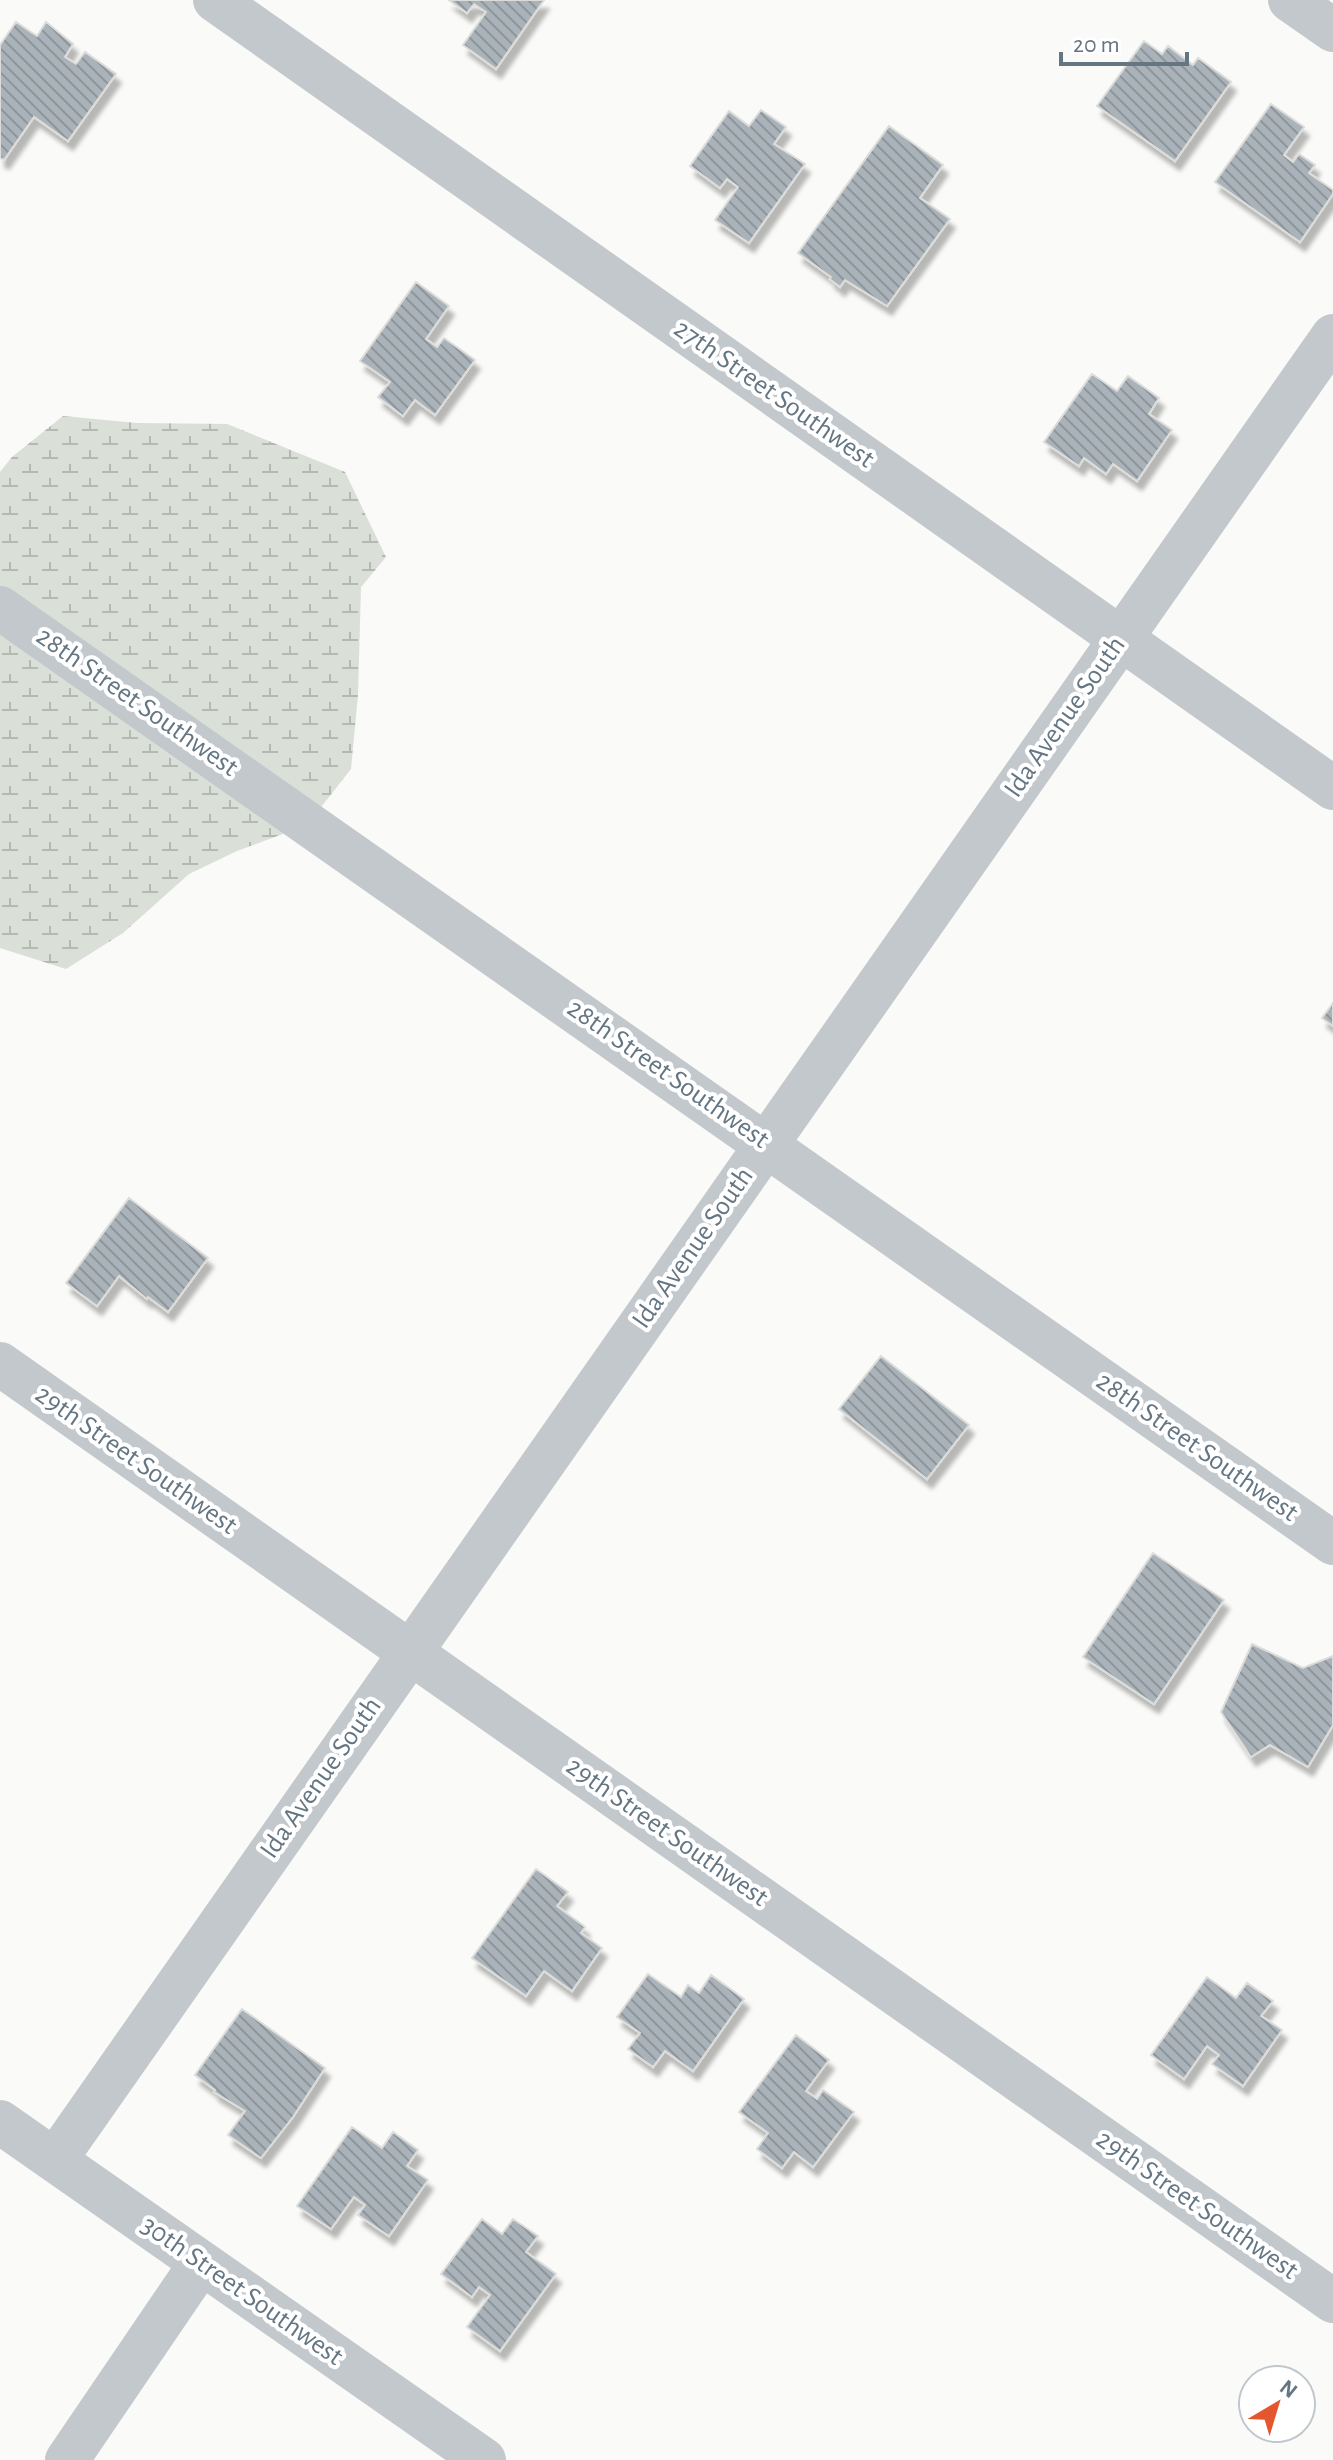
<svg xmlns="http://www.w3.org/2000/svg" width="1333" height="2460" viewBox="0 0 1333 2460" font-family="'Alegreya Sans',sans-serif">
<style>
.wetland{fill:url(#wetland-marsh)}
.building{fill:url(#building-back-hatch);stroke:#dcdcda;stroke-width:2;filter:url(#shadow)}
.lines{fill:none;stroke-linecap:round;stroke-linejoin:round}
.minor{stroke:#c3c8cc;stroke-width:44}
.labels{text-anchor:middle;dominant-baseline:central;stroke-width:8;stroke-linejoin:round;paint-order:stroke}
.street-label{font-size:28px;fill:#657683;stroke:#fff}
</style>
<defs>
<pattern id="wetland-marsh" width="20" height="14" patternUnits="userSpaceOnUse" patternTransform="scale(2)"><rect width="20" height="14" fill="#dadfd7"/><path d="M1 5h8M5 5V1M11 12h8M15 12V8" fill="none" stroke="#b4b9b4"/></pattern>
<pattern id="building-back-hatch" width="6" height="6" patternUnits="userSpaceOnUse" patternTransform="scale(2)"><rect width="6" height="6" fill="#aab3b9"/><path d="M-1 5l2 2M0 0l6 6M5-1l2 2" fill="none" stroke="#8e969c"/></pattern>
<filter id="shadow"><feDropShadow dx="5" dy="9" stdDeviation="2" flood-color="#0004"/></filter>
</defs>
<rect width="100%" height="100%" fill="#fafaf8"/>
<path class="wetland" d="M63 416 137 423 227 424 345 472 386 557 361 587 358 695 351 769 307 825 237 851 189 874 123 933 66 969 0 948V472L12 457Z"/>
<path class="building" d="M449 0H544L496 69 463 45 486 12 474 4 467 13Z
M16 22 37 36 46 22 73 44 65 57 76 64 85 52 116 74 68 141 34 117 4 160 0 158V45Z
M1144 41 1162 54 1168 46 1193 65 1198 58 1231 82 1175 161 1097 106Z
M1271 104 1304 127 1284 155 1293 162 1299 154 1315 165 1309 173 1333 190V194L1300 242 1215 182Z
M761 110 786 127 774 144 805 164 749 243 715 220 738 187 727 179 720 188 690 166 729 111 749 126Z
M889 126 943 165 920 198 950 219 887 306 845 280 840 287 830 279 831 277 798 253Z
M416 282 449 306 426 339 437 347 444 338 475 360 435 415 415 400 403 416 378 397 390 382 360 361Z
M1092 374 1117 391 1128 376 1159 398 1149 414 1172 430 1137 481 1113 464 1106 474 1084 458 1079 466 1044 442Z
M1333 1003V1026L1322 1018Z
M129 1198 208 1258 168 1312 148 1297 147 1299 119 1276 97 1306 66 1283Z
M881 1356 969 1425 927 1479 839 1409Z
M1153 1553 1224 1600 1154 1704 1083 1657Z
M1252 1644 1303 1668 1333 1656V1725L1308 1767 1270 1745 1251 1757 1221 1712Z
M536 1869 568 1892 557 1906 585 1927 581 1933 602 1948 572 1991 544 1971 526 1996 472 1958Z
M648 1974 681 1997 688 1985 699 1993 711 1975 744 1999 693 2071 665 2051 653 2067 628 2049 640 2033 617 2017Z
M1207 1977 1236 1998 1247 1983 1273 2001 1261 2016 1282 2030 1243 2086 1212 2064 1219 2055 1207 2046 1184 2079 1151 2055Z
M242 2009 325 2068 293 2117 261 2158 228 2135 245 2111 214 2092 215 2090 195 2075Z
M796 2035 829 2060 806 2091 817 2099 823 2090 854 2112 813 2167 794 2152 782 2168 757 2149 768 2133 739 2112Z
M352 2127 382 2148 393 2132 418 2150 407 2166 428 2180 389 2236 358 2215 365 2205 354 2197 331 2229 297 2206Z
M482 2219 502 2234 513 2219 538 2236 526 2252 556 2274 500 2351 467 2327 490 2295 479 2287 472 2297 441 2274Z"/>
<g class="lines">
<path class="minor" d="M215 0 1333 788
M1290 0 1333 30
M0 608 1333 1543
M0 1364 1333 2301
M0 2122 484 2460
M55 2160 1333 336
M67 2460 201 2263"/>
</g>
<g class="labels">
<g class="street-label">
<text transform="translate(774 394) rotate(35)">27th Street Southwest</text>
<text transform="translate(137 702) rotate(35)">28th Street Southwest</text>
<text transform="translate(1065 717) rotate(-55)">Ida Avenue South</text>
<text transform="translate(668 1074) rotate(35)">28th Street Southwest</text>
<text transform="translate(693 1248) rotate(-55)">Ida Avenue South</text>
<text transform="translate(1197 1447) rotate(35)">28th Street Southwest</text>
<text transform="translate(136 1460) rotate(35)">29th Street Southwest</text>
<text transform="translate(321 1778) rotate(-55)">Ida Avenue South</text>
<text transform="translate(667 1832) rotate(35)">29th Street Southwest</text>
<text transform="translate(1197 2205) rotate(35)">29th Street Southwest</text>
<text transform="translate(242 2291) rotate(35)">30th Street Southwest</text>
</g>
</g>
<g transform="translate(1277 2404) rotate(38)"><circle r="38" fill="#ffffff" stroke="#c1c8cd" stroke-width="2"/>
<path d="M0-6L14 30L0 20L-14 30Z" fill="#e4572e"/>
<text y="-12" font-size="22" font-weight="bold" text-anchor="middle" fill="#657683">N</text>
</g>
<path d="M1061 52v12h126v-12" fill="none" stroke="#657683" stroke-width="4"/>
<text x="1073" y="52" font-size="24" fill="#657683" stroke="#ffffff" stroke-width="6" paint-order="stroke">20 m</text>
</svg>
